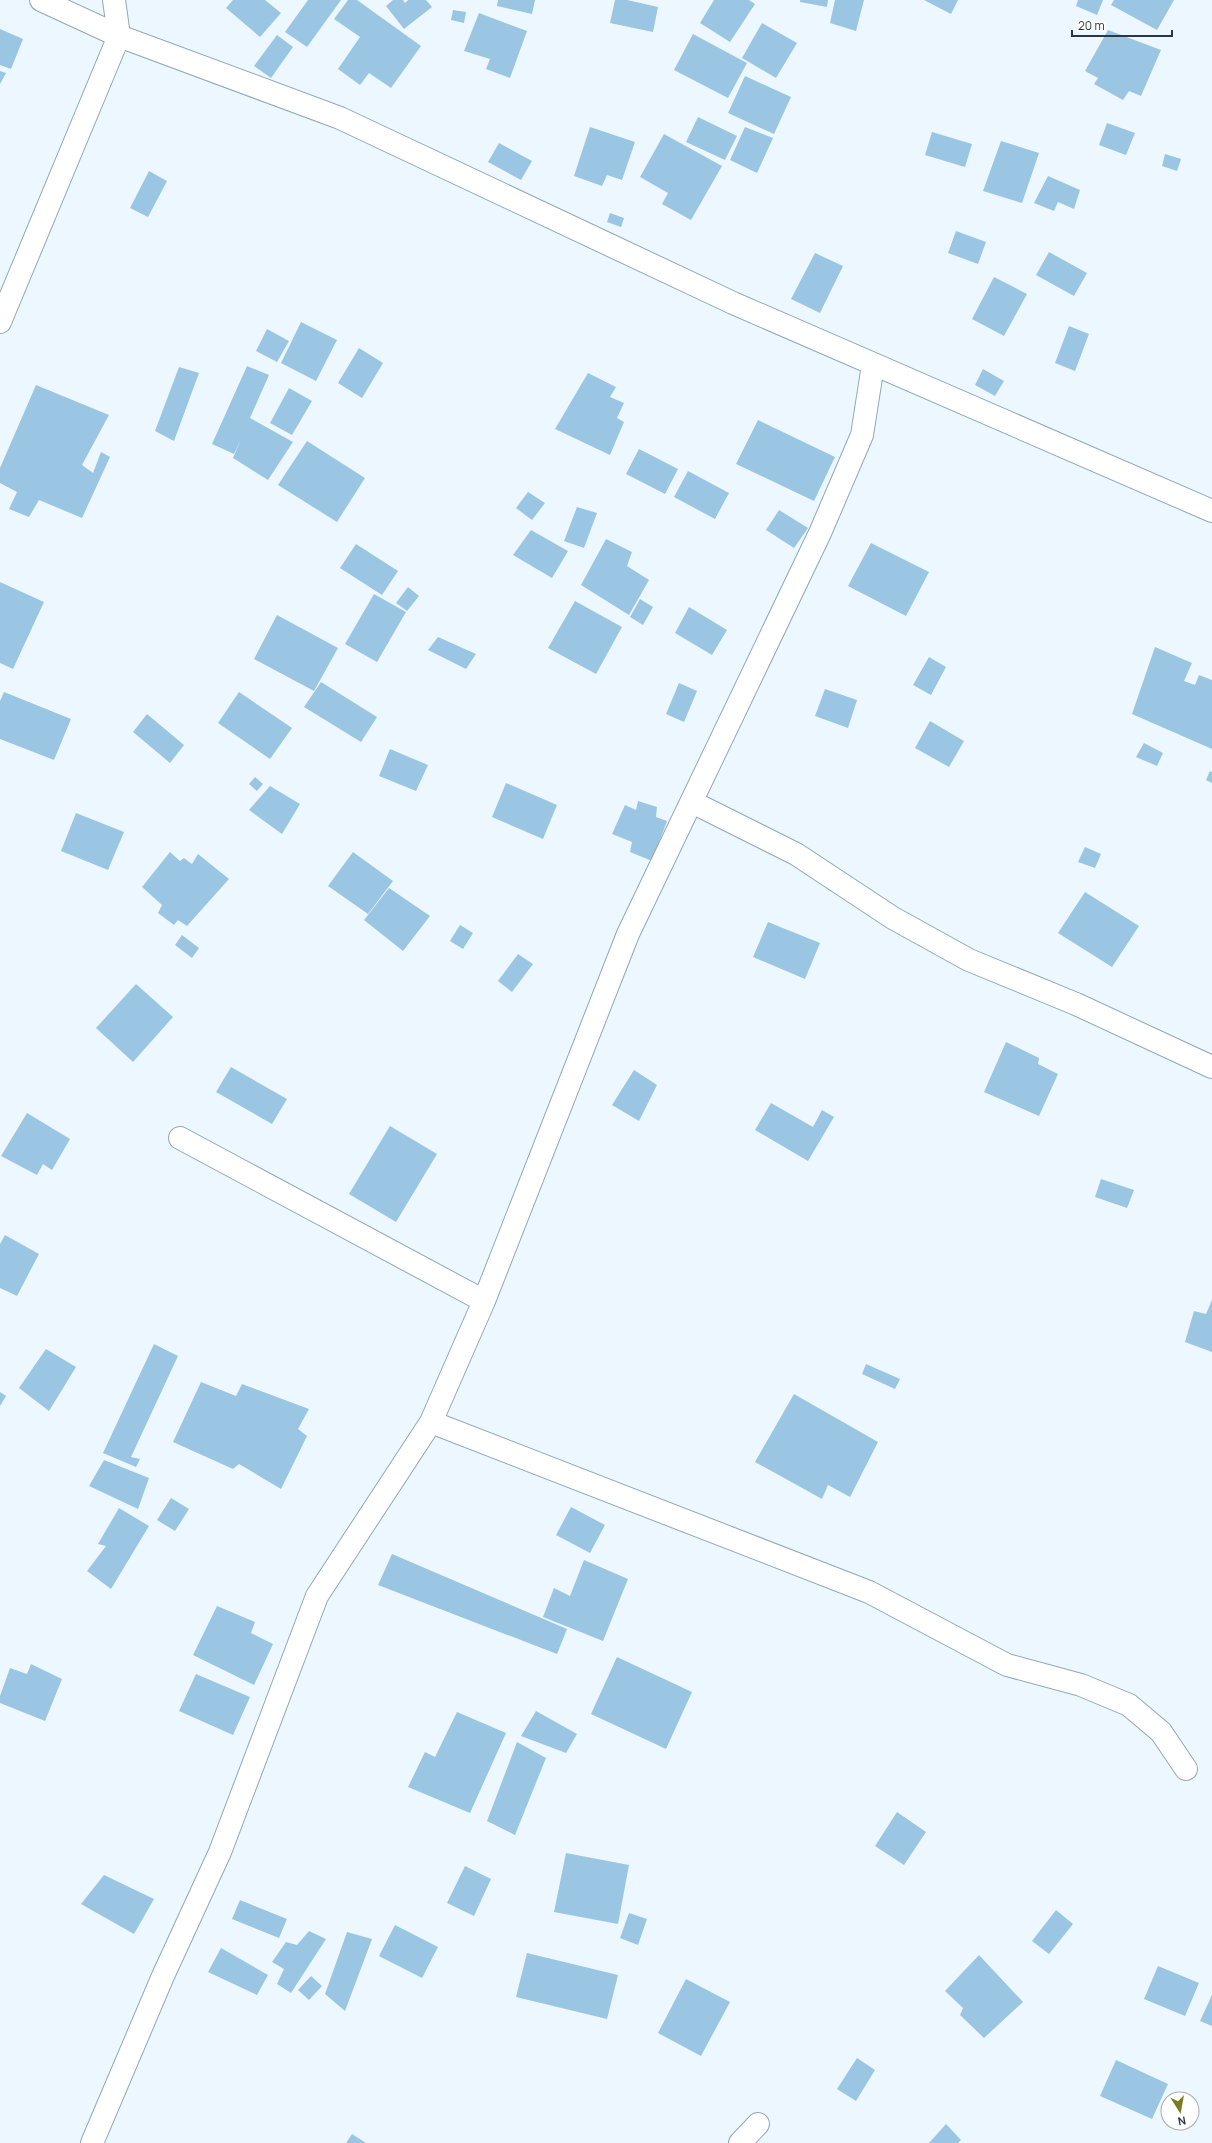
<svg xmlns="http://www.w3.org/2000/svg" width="1212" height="2143" viewBox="0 0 1212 2143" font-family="Manrope,sans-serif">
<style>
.building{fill:#9ac6e3}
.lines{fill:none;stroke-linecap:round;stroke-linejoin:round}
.minor-casing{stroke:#90a8b9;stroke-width:24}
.minor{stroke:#fff;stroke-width:22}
</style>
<rect width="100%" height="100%" fill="#edf7ff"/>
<path class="building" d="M233 0H265L281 13 260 37 226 8Z
M308 0H341L307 47 285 32Z
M348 0H357L421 46 391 88 369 73 360 85 338 69 360 37 334 19Z
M393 0H403L405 3 408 0H426L432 7 404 29 386 6Z
M498 0H535L532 14 497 6Z
M615 0H627L658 7 653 32 610 23Z
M714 0H749L755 4 730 42 700 23Z
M800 0H828L827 7 800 2Z
M835 0H864L856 31 830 23Z
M924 0H958L951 14Z
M1078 0H1103L1097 15 1076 6Z
M1114 0H1174L1157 30 1111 5Z
M453 10 466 12 464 23 451 20Z
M479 13 527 31 510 78 486 69 490 59 464 51Z
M762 23 797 43 776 78 742 58Z
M0 29 23 39 11 69 0 65Z
M1108 30 1161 50 1141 96 1129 91 1123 100 1094 84 1098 78 1085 71Z
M693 34 747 63 728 98 674 70Z
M277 35 293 47 271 78 254 66Z
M0 71 6 73 0 84Z
M745 76 791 97 774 134 728 113Z
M698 117 737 136 725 160 686 142Z
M1107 123 1135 133 1126 155 1099 145Z
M590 127 635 142 622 180 607 175 602 186 574 176Z
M745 127 773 138 757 173 730 160Z
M932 132 972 144 965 167 925 155Z
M664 134 722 166 691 220 662 204 668 193 640 177Z
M1001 141 1039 153 1022 203 983 191Z
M499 143 532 161 521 180 488 162Z
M1165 154 1181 159 1177 171 1162 166Z
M149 171 167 181 148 217 130 208Z
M1048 176 1080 190 1074 209 1058 202 1054 211 1034 203Z
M610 213 624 218 621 227 607 222Z
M956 231 986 242 978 264 948 253Z
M1049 252 1087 273 1074 296 1036 275Z
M815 253 843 266 820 313 791 299Z
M994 277 1027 294 1004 336 972 319Z
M301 322 337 340 316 381 281 363Z
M1069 326 1089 334 1075 371 1055 363Z
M267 329 289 341 277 362 256 351Z
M359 348 383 363 362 398 338 383Z
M247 366 269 375 250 418 293 442 268 480 233 458 241 439 234 454 212 444Z
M179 367 199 373 174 441 155 431Z
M983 369 1004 381 995 396 975 385Z
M588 373 616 387 610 397 624 403 617 418 624 422 610 455 555 429Z
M36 385 109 415 82 465 93 473 101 452 110 457 82 518 39 500 29 517 9 509 17 492 0 483V468Z
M289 388 312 401 292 435 270 423Z
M758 420 835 457 814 501 736 464Z
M307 441 365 478 337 522 278 485Z
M639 449 678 469 665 494 626 474Z
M688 471 729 493 715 519 674 497Z
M528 492 545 503 532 520 516 508Z
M577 507 597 513 584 548 564 541Z
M779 510 808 528 794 548 766 530Z
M531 530 568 551 552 578 513 555Z
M606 539 632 552 627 566 649 580 629 615 581 585Z
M871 543 929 572 906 616 848 586Z
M356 544 398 571 382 595 340 568Z
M0 582 44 602 13 669 0 663Z
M408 587 419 596 407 611 396 603Z
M374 594 406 612 377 662 345 644Z
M640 599 653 607 643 625 630 617Z
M575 601 622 627 596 674 548 648Z
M689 607 727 630 712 655 675 633Z
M277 615 338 648 314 691 254 659Z
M438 637 476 654 466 669 428 650Z
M1155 647 1192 663 1184 681 1195 685 1199 675 1212 680V749L1132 714Z
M929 657 946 667 931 695 913 685Z
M321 682 377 717 361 742 304 707Z
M679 683 697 691 684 722 666 714Z
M825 689 857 700 848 728 815 716Z
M4 692 71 719 54 760 0 739V701Z
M239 692 292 728 270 759 218 723Z
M147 714 184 745 170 763 133 732Z
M930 721 964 741 949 767 915 748Z
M1144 743 1163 753 1157 766 1136 757Z
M390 749 428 765 416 791 379 776Z
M1210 771 1212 772V783L1206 780Z
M255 777 263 784 257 791 249 784Z
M506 783 557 805 543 839 492 817Z
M270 786 300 804 282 834 249 810Z
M638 801 657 807 656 817 667 821 652 861 630 852 632 842 612 834 625 805 636 810Z
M76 813 124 832 108 870 61 851Z
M1085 847 1101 854 1095 868 1078 862Z
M170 852 180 861 184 858 192 864 198 854 229 879 187 926 178 920 174 925 158 913 162 905 142 887Z
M353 852 393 881 368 914 328 886Z
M389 888 430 916 403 951 364 920Z
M1085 892 1139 926 1112 967 1058 933Z
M768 922 820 943 805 979 753 957Z
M460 925 473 933 463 949 450 941Z
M182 935 199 948 192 958 175 945Z
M518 954 533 964 512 992 498 981Z
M136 984 173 1017 133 1062 96 1028Z
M1006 1042 1039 1058 1038 1064 1058 1074 1039 1116 984 1092Z
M231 1067 287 1099 272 1124 216 1092Z
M634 1070 657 1085 639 1121 612 1105Z
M771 1103 813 1127 822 1110 834 1117 808 1161 755 1130Z
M27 1113 70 1139 52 1170 43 1164 37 1175 1 1156Z
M390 1126 437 1154 396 1222 349 1194Z
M1101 1179 1134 1190 1127 1208 1095 1197Z
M5 1235 39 1254 17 1296 0 1288V1244Z
M1212 1300V1352L1185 1342 1194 1311 1206 1314Z
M154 1344 178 1356 131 1457 140 1459 136 1467 103 1453Z
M46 1349 76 1367 49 1411 19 1388Z
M866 1364 900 1379 895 1389 862 1374Z
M201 1382 236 1396 242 1384 309 1409 298 1429 307 1436 281 1489 239 1464 233 1469 173 1442Z
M0 1392 6 1396 0 1406Z
M794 1394 878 1442 850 1497 828 1485 822 1499 755 1462Z
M104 1460 149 1478 138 1509 89 1486Z
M171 1498 189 1509 175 1531 157 1520Z
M571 1507 605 1525 590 1553 556 1535Z
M119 1508 149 1526 111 1589 87 1571 106 1546 98 1544Z
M392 1554 567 1629 557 1654 378 1585Z
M584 1560 628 1579 603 1641 543 1617 554 1588 570 1596Z
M217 1606 255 1622 251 1633 273 1644 254 1685 193 1655Z
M617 1657 692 1692 666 1749 591 1714Z
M31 1664 62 1679 45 1721 0 1703V1696L10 1668 27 1674Z
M196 1674 250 1697 233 1735 179 1711Z
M536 1711 577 1734 566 1753 521 1736Z
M457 1712 506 1733 470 1813 408 1787 425 1752 435 1757Z
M517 1742 546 1758 515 1835 487 1821Z
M897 1812 926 1832 904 1865 875 1846Z
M566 1853 629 1865 618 1924 554 1912Z
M465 1866 491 1879 474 1916 447 1903Z
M104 1875 154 1899 134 1934 81 1904Z
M240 1900 287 1919 279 1938 232 1919Z
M1056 1910 1073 1924 1049 1954 1032 1941Z
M629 1913 647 1919 638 1945 620 1938Z
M395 1925 438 1947 422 1978 379 1956Z
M309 1931 326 1939 291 1993 277 1984 284 1969 272 1962 286 1942 297 1945Z
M347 1932 372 1939 345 2011 325 1994Z
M221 1948 268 1975 257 1995 208 1972Z
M527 1953 618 1975 607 2019 516 1997Z
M979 1955 1023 2002 984 2038 960 2015 963 2008 945 1991Z
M1158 1966 1199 1983 1185 2016 1144 1999Z
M311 1976 322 1986 309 2000 298 1990Z
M686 1979 730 2002 701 2056 658 2033Z
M1212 1995V2026L1200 2021Z
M857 2058 875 2070 856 2101 837 2089Z
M1116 2060 1168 2084 1152 2119 1100 2096Z
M946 2124 961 2140 958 2143H929Z
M352 2134 366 2143H346Z"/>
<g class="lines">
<defs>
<path id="minor" d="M41 0 119 36 340 118 733 303 1212 511
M0 322 119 36 114 0
M692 802 796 854 893 918 969 960 1076 1004 1212 1067
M180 1138 484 1301
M431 1422 869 1592 1007 1665 1081 1685 1129 1705 1161 1732 1186 1769
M92 2143 163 1976 220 1852 317 1596 431 1422 484 1301 628 934 820 533 862 435 873 365
M740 2143 758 2124"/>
</defs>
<use href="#minor" class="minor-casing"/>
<use href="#minor" class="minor"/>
</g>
<g transform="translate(1180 2111) rotate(169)"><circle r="19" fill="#ffffff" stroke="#abafb2"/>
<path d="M0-3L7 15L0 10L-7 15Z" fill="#7d7b22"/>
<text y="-6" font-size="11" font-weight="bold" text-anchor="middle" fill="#2d373e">N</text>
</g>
<path d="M1072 30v6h100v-6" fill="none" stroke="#2d373e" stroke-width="2"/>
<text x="1078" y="30" font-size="12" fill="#2d373e" stroke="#ffffff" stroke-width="3" paint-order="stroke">20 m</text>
</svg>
